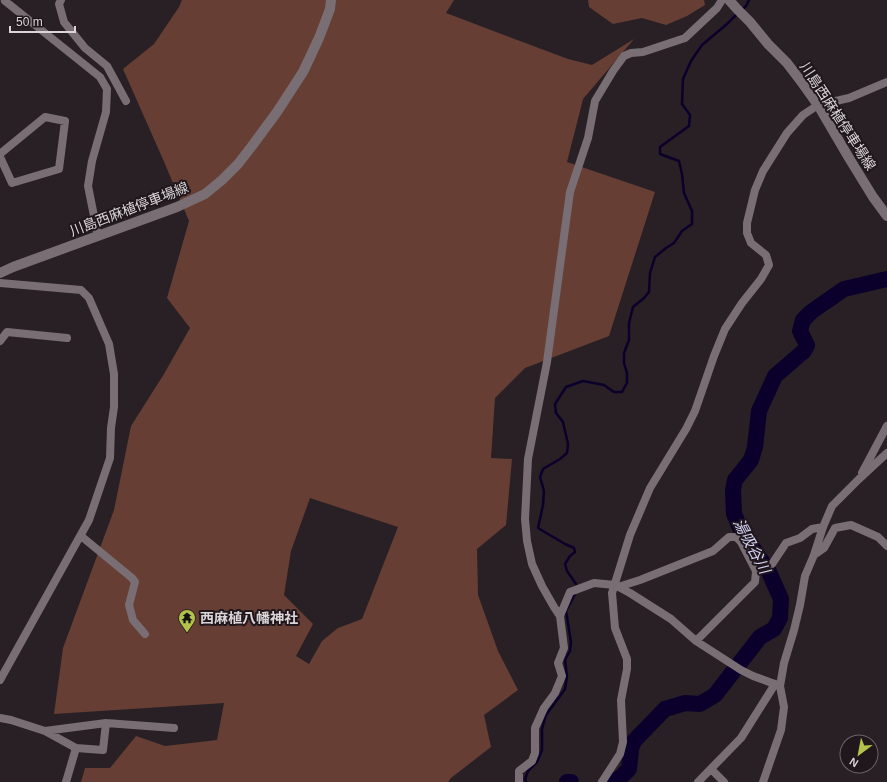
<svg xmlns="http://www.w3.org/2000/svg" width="887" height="782" viewBox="0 0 887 782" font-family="Arial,'Noto Sans JP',sans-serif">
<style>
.green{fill:#673e34;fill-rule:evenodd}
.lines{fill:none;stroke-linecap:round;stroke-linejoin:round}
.stream{stroke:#0b002b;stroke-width:2.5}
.river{stroke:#0b002b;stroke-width:16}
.minor{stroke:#786e74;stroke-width:8}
.secondary{stroke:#786e74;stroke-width:10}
.labels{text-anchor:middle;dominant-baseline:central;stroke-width:4;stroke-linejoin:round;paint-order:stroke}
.street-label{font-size:14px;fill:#dbd5d8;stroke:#1f171c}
.poi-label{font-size:14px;font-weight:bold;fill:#dbd5d8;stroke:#1f171c;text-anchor:start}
.water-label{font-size:15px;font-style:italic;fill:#d6d4f7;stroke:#1f171c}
</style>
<rect width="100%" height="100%" fill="#282025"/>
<path class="green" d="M182 0H454L446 13 568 59 592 65 634 39 583 99 567 162 655 192 609 336 525 368 495 398 491 458 512 459 506 525 477 549 478 595 498 651 518 690 484 715 491 747 451 778 448 782H81L85 768H110L136 736 165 746 217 740 224 703 54 714 63 648 114 510 131 426 164 374 190 328 167 298 189 221 165 164 123 69 154 44 179 7ZM310 498 398 527 362 619 338 628 322 641 309 664 296 656 313 624 284 595 291 551Z
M588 0H704L705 5 687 16 666 25 642 18 613 24 589 7Z"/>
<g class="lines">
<path class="stream" d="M741 11 746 6 749 0
M576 584 567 571 565 564 570 556 575 552 574 548 565 544 538 528 543 505 544 491 540 477 543 469 560 459 567 453 568 444 563 422 556 413 555 404 566 387 583 381 604 385 614 392H622L627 383V373L624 363V353L629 340V323L633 307 644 298 649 292 650 273 655 257 666 248 674 243 682 231 692 224V211L684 193 682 174 679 161 660 154V147L689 126 690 115 682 104 683 79 691 61 702 45 727 24 737 14
M526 782 525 779 528 771 537 762 542 750V729L546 715 565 689 567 677 565 660 570 651 571 642 566 611 575 594"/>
<path class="river" d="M567 782H571
M613 782 621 777 629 769 631 749 634 741 665 709 685 703 700 704 715 695 760 637 774 629 780 618 781 599 769 572 741 530 734 514 733 490 735 480 751 460 755 447 759 411 775 376 804 351 807 345 800 331 803 320 811 312 844 289 887 279"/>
<path class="minor" d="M6 0 5 1 100 77 107 89 106 112 92 161 88 186 98 236
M61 0 59 4 64 22 85 48 107 66 126 101
M0 154 45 117 65 121 59 169 12 183 0 157
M0 283 81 290 89 298 109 344 114 374V407L111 428 110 458 89 520 0 680
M0 341 7 332 67 338
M862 473 887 426
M81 536 132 578 135 582 129 605 133 620 145 634
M814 555 824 548 835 528 851 525 878 537 887 546
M618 587 640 580 713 551 729 537H736L741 542 756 571
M560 616 570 592 594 583 615 585 630 593 671 619 696 641 741 670 753 676 780 686
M696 641 755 582 756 571 772 564 786 543 800 538 812 529 823 527
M0 718 11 720 45 731 76 748 103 750 106 723
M45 731 106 723 174 728
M711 769 724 782
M66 782 76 748
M519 782V771L532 761 535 753V728L544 708 555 693 562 676 558 663 564 648 560 616 554 607 542 586 532 564 527 541 525 519 528 459 547 362 570 192 588 138 595 101 613 71 624 56 631 53 643 52 685 38 717 8 722 0
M602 782 620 754 623 742 621 700 627 669V659L615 628 612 593 630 535 650 488 686 429 695 411 714 356 725 329 742 303 761 279 769 265 766 255 751 243 747 233V223L755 190 763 171 787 133 803 115 818 105 849 98 887 82
M698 782 741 738 775 684
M763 782 781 730 784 707 780 686 784 663 794 630 800 605 805 576 814 555 823 527 832 506 859 479 887 453"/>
<path class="secondary" d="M729 0 737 9 750 22 768 44 787 63 803 84 818 105 849 158 873 197 887 216
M0 273 13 267 177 207 205 194 222 180 238 164 252 146 277 112 303 72 319 38 330 9 331 0"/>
</g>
<defs>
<symbol id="temple-pin" viewBox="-11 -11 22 30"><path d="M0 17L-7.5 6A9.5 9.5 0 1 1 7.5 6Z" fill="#b3c24b" stroke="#1f171c"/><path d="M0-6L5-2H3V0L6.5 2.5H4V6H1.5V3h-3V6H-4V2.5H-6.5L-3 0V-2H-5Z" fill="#111"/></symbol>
</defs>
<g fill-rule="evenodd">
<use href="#temple-pin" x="177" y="608" width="20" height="27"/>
</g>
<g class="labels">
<g class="street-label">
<text transform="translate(838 116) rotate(57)">川島西麻植停車場線</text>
<text transform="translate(129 209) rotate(-21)">川島西麻植停車場線</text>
</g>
<g class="poi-label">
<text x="200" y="618">西麻植八幡神社</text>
</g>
<g class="water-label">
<text transform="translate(752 546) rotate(62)">湯吸谷川</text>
</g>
</g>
<g transform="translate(859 754) rotate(212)"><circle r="19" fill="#1f171c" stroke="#6a6367"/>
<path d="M0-3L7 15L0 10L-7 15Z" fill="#b3c24b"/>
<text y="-6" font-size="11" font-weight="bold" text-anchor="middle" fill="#dbd5d8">N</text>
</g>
<path d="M10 26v6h65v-6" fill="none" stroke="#dbd5d8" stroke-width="2"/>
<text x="16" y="26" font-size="12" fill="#dbd5d8" stroke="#1f171c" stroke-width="3" paint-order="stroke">50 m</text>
</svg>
